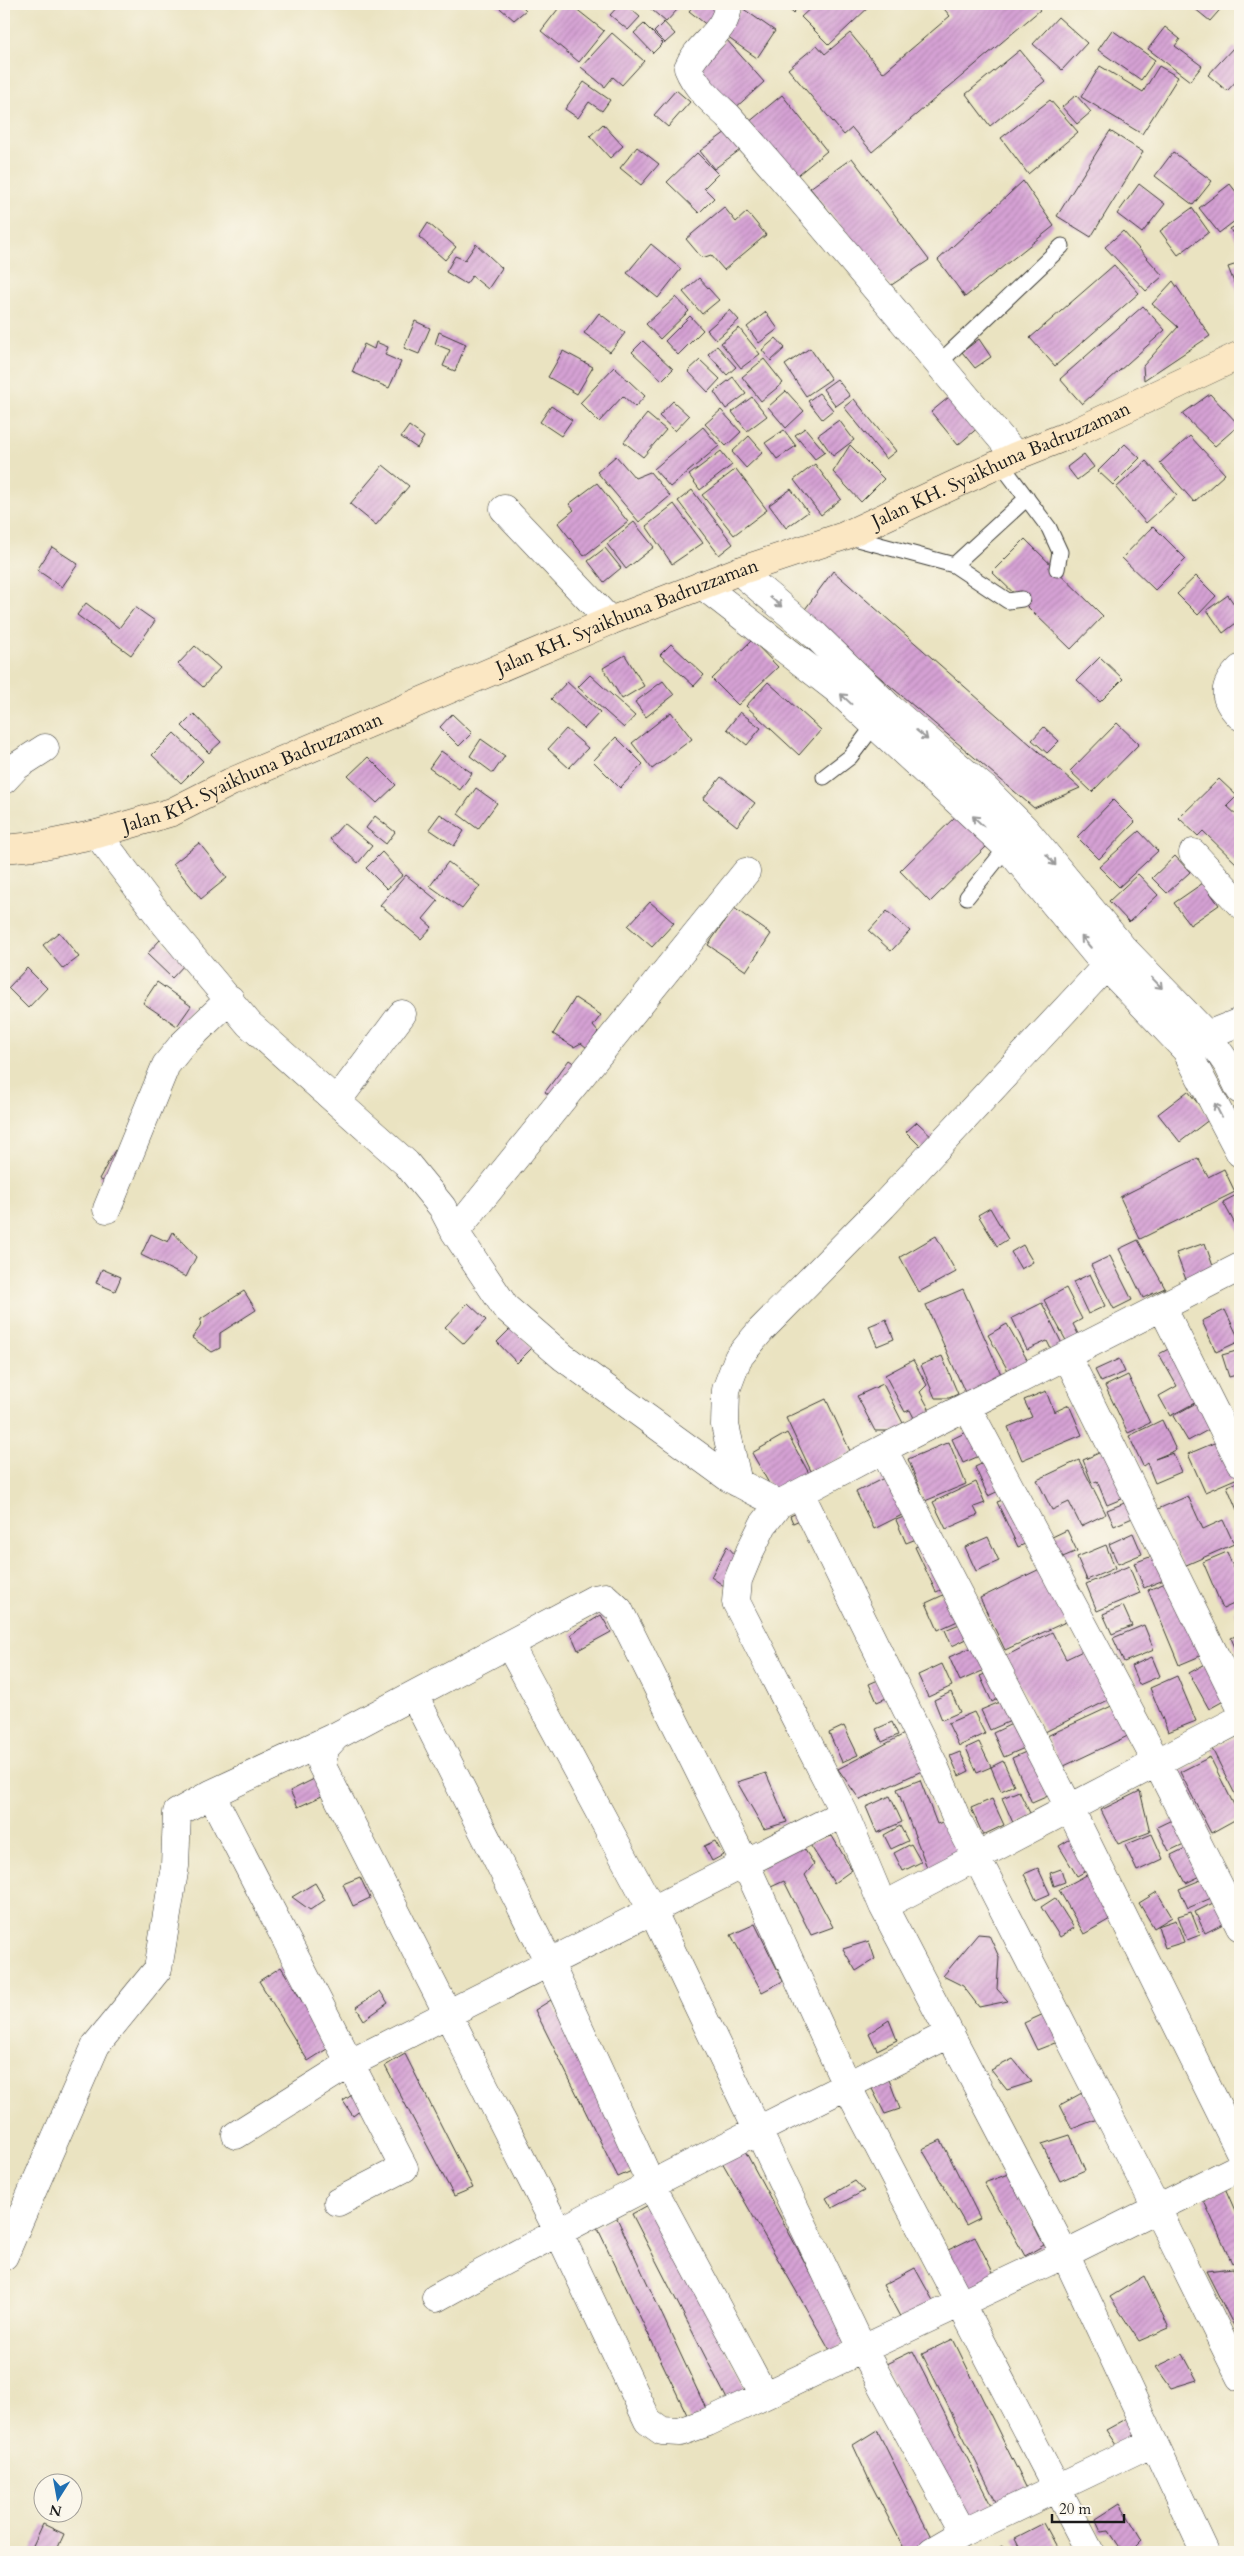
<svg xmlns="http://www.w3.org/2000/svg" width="1244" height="2556" viewBox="0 0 1244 2556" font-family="Cardo,serif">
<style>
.building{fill:url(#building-hatch)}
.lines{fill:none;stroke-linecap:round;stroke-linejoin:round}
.service-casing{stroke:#3b3a35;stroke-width:17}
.minor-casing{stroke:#3b3a35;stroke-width:29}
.secondary-casing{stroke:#3b3a35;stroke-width:29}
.service{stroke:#fff;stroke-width:15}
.minor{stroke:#fff;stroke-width:28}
.secondary{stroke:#fbe7c3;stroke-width:28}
.oneway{stroke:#999}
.labels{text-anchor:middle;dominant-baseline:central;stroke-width:4;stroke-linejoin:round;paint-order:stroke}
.street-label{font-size:19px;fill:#1c1c1c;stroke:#fbf7ec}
</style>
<defs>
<pattern id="building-hatch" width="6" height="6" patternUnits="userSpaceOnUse" patternTransform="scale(1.25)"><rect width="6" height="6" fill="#d5a1d4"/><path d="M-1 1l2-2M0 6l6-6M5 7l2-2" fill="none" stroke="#b68ab5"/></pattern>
</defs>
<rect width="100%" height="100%" fill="#fbf7ec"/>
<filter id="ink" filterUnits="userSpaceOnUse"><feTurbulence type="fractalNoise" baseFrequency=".02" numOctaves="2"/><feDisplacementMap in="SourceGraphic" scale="10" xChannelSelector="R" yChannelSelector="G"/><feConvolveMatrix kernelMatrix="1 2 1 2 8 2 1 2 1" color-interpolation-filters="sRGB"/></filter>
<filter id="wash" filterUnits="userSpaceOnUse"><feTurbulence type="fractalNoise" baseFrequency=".0096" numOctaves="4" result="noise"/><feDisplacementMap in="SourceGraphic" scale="20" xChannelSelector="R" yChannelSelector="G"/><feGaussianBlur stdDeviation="1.12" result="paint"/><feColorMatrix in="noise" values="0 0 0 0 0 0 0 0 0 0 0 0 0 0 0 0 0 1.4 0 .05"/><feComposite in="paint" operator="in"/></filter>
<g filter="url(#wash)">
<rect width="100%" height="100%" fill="#eae3c1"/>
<g id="blocks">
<path class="building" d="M495 4H520L526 10 514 20Z
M562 4H570L604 31 579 62 541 31Z
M620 4H625L640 17 628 30 610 15Z
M645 4H673L678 9 666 22Z
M695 4H723L708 26 689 11Z
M783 4H802L793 13Z
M815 4H872L829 45 801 17Z
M940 4H1035L1040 10 872 152 852 128 844 135 788 69 817 45 825 54 850 33 883 73 950 16Z
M1189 4H1225L1210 21Z
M742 8 775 31 757 58 724 35Z
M1058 17 1087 43 1062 70 1033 44Z
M664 22 675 34 665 43 654 32Z
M644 24 663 43 653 53 634 33Z
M1165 27 1180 39 1175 46 1202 66 1190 81 1148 49Z
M1112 30 1155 60 1141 80 1098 50Z
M612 33 644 61 622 85 613 77 605 87 581 67Z
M726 39 764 82 733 110 694 67Z
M1234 47 1240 52V77L1227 91 1208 75Z
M1020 50 1045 81 990 126 966 94Z
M1100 66 1143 92 1159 66 1178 77 1142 134 1081 97Z
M584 82 610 100 602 111 589 102 578 118 565 109Z
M676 90 690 102 668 127 654 115Z
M782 95 827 151 794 178 748 123Z
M1076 95 1091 112 1077 124 1062 107Z
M1050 100 1078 132 1028 174 1001 138Z
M603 124 623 146 610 158 590 136Z
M1110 131 1143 152 1091 237 1057 216Z
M726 132 740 150 714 169 700 151Z
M637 147 659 164 641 185 620 168Z
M1173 152 1212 181 1193 205 1155 176Z
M697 153 718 174 704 188 714 198 699 213 667 182Z
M852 158 929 260 890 286 810 188Z
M1023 181 1054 226 965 297 938 260Z
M1139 184 1165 204 1142 233 1117 214Z
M1230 184 1240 197V217L1219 233 1199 208Z
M724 207 736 222 747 212 766 235 724 270 711 255 702 258 686 239Z
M1192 208 1209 232 1178 255 1160 231Z
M428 223 456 247 445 260 419 237Z
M1240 223V246L1230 229Z
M1123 231 1163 276 1146 291 1105 247Z
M476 244 502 268 488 289 472 276 466 284 446 272 455 256 465 260Z
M651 244 681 269 658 298 627 273Z
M1240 263V298L1228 267Z
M1114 265 1139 293 1055 366 1030 338Z
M699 278 719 300 702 314 683 292Z
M1173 281 1210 336 1144 380 1143 366 1178 327 1152 304Z
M676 297 689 311 660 339 646 324Z
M1143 306 1165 330 1082 404 1060 379Z
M730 310 739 320 716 340 707 330Z
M766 312 778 329 759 343 747 327Z
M599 313 625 333 610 352 584 333Z
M690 316 703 330 678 355 665 341Z
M415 321 430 328 419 354 404 348Z
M739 328 760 354 741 368 721 343Z
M439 332 466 344 455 371 443 366 450 350 435 344Z
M776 338 785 348 771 361 762 350Z
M979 339 991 357 975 368 962 352Z
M643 341 673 369 662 380 632 352Z
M376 342 388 347 385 355 401 362 389 388 352 372 364 344 374 349Z
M717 346 736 367 727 375 708 354Z
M810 348 831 379 806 396 785 365Z
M563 351 593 367 577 394 548 377Z
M764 359 783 383 761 401 742 377Z
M700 360 720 379 708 392 688 371Z
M614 367 645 396 635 407 623 396 599 422 580 403Z
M733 377 746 394 726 409 714 392Z
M837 379 850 396 836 406 823 389Z
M786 391 804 411 786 428 768 407Z
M819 393 833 410 822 419 808 401Z
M954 393 981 425 958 445 931 412Z
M1210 394 1239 425 1215 446 1182 414Z
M752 397 767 416 747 431 732 412Z
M854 399 896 451 886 459 844 407Z
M673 401 689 416 675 431 659 416Z
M551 406 572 420 561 436 540 422Z
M721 410 741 432 726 446 705 424Z
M647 414 666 430 643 457 624 442Z
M839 420 854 440 833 456 818 435Z
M409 426 424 437 417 448 401 437Z
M703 427 719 446 670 487 654 469Z
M805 428 825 452 815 459 795 435Z
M784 430 796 446 777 459 765 443Z
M749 436 763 452 746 468 732 452Z
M1190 436 1225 474 1194 502 1160 463Z
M1125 444 1140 458 1113 485 1098 471Z
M850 445 884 479 861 502 833 472Z
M721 451 732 465 700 490 689 475Z
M1084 454 1094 467 1077 480 1067 467Z
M616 456 635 478 650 472 670 496 639 522 597 472Z
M1146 461 1177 495 1146 523 1116 488Z
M815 464 841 499 821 515 794 480Z
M383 465 409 486 376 525 350 504Z
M736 469 767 510 734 535 702 495Z
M597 483 628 522 584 556 558 523 574 510 569 504Z
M791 489 808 512 786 528 769 505Z
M692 490 733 544 719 555 678 501Z
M674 504 703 543 672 564 646 526Z
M634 522 654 547 626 569 607 544Z
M1153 526 1186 559 1155 590 1122 558Z
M1025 539 1103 616 1071 649 992 572Z
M52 547 78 564 62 587 37 570Z
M605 548 621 568 604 582 588 561Z
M833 571 1080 788 1034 808 803 612Z
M1196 576 1216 596 1198 615 1177 594Z
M1228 595 1240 613V620L1223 633 1207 610Z
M86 603 119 628 135 607 155 621 131 655 77 615Z
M752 640 778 667 738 705 712 679Z
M671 644 704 675 694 686 660 655Z
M195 646 220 668 203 687 178 664Z
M625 655 644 686 622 699 603 668Z
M1100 657 1123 679 1100 702 1077 680Z
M590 675 635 716 624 728 578 687Z
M663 681 674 695 646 717 635 702Z
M567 682 600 712 584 729 551 699Z
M768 682 821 730 799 755 746 706Z
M671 712 692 739 652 769 632 743Z
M740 712 761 728 747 745 727 729Z
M194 714 221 742 209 753 182 726Z
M452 714 472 733 459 746 440 727Z
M1117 723 1139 744 1092 792 1070 771Z
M1044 727 1059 741 1047 753 1032 740Z
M566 729 588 748 569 768 548 749Z
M174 733 203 761 181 783 152 755Z
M616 737 643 764 620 788 593 761Z
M481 739 505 756 493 773 470 756Z
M441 751 472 773 460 790 429 768Z
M368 757 396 785 377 803 348 776Z
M721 777 755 803 737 826 703 799Z
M1219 779 1237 796 1227 806 1240 818V867L1203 831 1198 836 1179 818Z
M476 788 497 803 478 829 458 814Z
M1113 800 1135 822 1099 859 1077 837Z
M963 809 993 840 930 902 900 871Z
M440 814 464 831 454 846 429 829Z
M375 816 395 832 386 844 366 828Z
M344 823 372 846 358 863 330 839Z
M1139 831 1158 851 1119 887 1099 867Z
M199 843 227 878 201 899 173 864Z
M382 852 403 875 387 889 366 868Z
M1175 856 1190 872 1167 893 1152 878Z
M448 862 480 886 462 909 430 886Z
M1138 874 1158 895 1129 922 1109 901Z
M406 875 438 901 423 919 432 927 421 939 380 905Z
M1203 883 1219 905 1190 925 1174 903Z
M650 902 674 923 652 947 628 926Z
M734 908 771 934 746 971 708 945Z
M887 911 910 931 891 951 869 931Z
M59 932 79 957 63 969 43 945Z
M160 940 186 963 172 978 147 954Z
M27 968 47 988 28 1008 8 988Z
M157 982 191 1006 177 1026 143 1003Z
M575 998 601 1015 593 1026 598 1032 587 1048 581 1043 574 1047 553 1034Z
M569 1060 581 1068 557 1100 545 1092Z
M1188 1091 1210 1119 1180 1142 1158 1114Z
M917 1122 936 1140 925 1151 906 1132Z
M115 1150 123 1154 107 1183 99 1179Z
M1198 1158 1208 1177 1224 1169 1235 1192 1140 1239 1120 1197Z
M1240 1193V1233L1223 1202Z
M990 1208 1008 1239 997 1246 978 1215Z
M173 1232 196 1257 186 1277 141 1255 151 1234 168 1242Z
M936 1236 956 1272 919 1292 900 1257Z
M1138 1240 1165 1288 1143 1298 1119 1249Z
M1205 1243 1216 1275 1188 1285 1176 1253Z
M1023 1245 1033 1262 1021 1269 1011 1252Z
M1110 1256 1132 1300 1114 1309 1091 1265Z
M102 1269 121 1277 115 1291 96 1283Z
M1090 1274 1105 1306 1088 1314 1073 1282Z
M1066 1288 1082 1319 1073 1324 1082 1342 1070 1348 1044 1300Z
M963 1289 1004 1381 967 1397 926 1305Z
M244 1291 256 1310 220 1333V1348L212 1352 192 1338 200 1327 201 1319Z
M468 1303 486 1320 464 1344 445 1327Z
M1042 1303 1064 1348 1053 1353 1047 1341 1027 1350 1012 1318Z
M1225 1310 1240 1341 1216 1352 1202 1321Z
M886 1319 894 1339 877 1346 869 1326Z
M1007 1324 1029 1363 1010 1374 988 1335Z
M512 1327 532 1348 517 1363 497 1342Z
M1176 1345 1204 1398 1170 1416 1159 1396 1177 1386 1159 1354Z
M1240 1350V1374L1229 1377 1222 1355Z
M942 1356 958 1394 949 1398H935L921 1365Z
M1119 1359 1125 1372 1101 1382 1095 1370Z
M913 1360 927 1385 920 1392 933 1416 917 1424 910 1410 905 1412 885 1375Z
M1128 1375 1150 1423 1128 1433 1105 1386Z
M883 1384 907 1431H875L857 1396Z
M1046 1391 1054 1412 1069 1405 1082 1435 1022 1460 1008 1427 1032 1417 1024 1400Z
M826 1399 851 1453 811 1471 786 1418Z
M1203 1399 1217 1425 1188 1441 1173 1416Z
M1162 1420 1176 1450 1155 1459 1173 1453 1181 1472 1155 1483 1147 1463 1143 1466 1129 1436Z
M973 1429 984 1454 963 1463 952 1439Z
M787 1433 811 1477 776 1496 752 1453Z
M1226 1438 1240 1471V1477L1205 1492 1188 1454Z
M949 1442 966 1484 925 1501 908 1459Z
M1108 1449 1124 1498 1107 1505 1097 1481 1092 1483 1083 1460Z
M992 1459 1005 1488 988 1496 975 1467Z
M1079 1460 1106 1514 1081 1526 1069 1502 1052 1510 1037 1480Z
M890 1475 908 1512 874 1529 856 1492Z
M1240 1481V1508L1237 1510 1227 1486Z
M976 1482 985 1503 974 1507 978 1515 946 1529 933 1502Z
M1188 1496 1203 1529 1223 1520 1234 1544 1184 1566 1158 1509Z
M1011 1497 1032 1541 1018 1547 997 1502Z
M1137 1498 1144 1513 1114 1526 1107 1510Z
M806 1509 809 1516 793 1523 790 1516Z
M909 1515 919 1538 906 1543 896 1520Z
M1067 1530 1077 1551 1058 1559 1048 1539Z
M1133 1533 1142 1554 1118 1564 1109 1544Z
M988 1537 999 1561 976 1571 965 1547Z
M927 1542 948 1587 936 1592 915 1547Z
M1106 1545 1115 1568 1087 1580 1077 1557Z
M727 1546 738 1558 724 1586 711 1577Z
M1227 1552 1240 1584V1601L1223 1609 1203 1562Z
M1160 1553 1171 1577 1144 1588 1134 1563Z
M1046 1566 1072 1619 1005 1650 980 1598Z
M1129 1566 1140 1593 1097 1611 1086 1584Z
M1173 1580 1205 1654 1179 1665 1148 1590Z
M952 1591 964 1618 938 1630 926 1603Z
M1123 1606 1132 1626 1112 1634 1103 1614Z
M1240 1609V1624L1235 1611Z
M601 1615 611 1632 578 1650 571 1634Z
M967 1621 973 1636 952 1646 945 1630Z
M1144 1625 1154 1650 1124 1662 1113 1638Z
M1052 1632 1066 1659 1091 1647 1116 1696 1045 1732 1006 1656Z
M1240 1634V1659L1231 1638Z
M978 1645 989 1668 960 1681 949 1657Z
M1152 1657 1160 1676 1139 1685 1131 1666Z
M1211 1661 1231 1697 1209 1709 1189 1673Z
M942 1664 952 1686 928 1697 918 1675Z
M992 1671 1003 1696 992 1702 980 1676Z
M1177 1676 1196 1721 1168 1732 1150 1688Z
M885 1677 893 1695 877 1702 869 1684Z
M951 1692 960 1712 942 1720 934 1700Z
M1007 1699 1015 1719 990 1730 981 1710Z
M1118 1703 1132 1734 1062 1767 1047 1736Z
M974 1712 985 1734 959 1746 948 1723Z
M1018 1721 1029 1746 1004 1757 993 1733Z
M892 1722 898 1735 882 1742 876 1729Z
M844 1726 858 1755 842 1762 829 1733Z
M910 1731 928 1768 860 1800 838 1769Z
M1240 1735V1804L1212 1749Z
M979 1742 991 1767 977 1773 966 1748Z
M1035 1748 1055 1793 1032 1803 1012 1758Z
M960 1752 969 1771 959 1776 950 1756Z
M1210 1757 1240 1817 1211 1833 1180 1772Z
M1003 1761 1014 1785 1001 1791 991 1767Z
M766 1773 787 1822 764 1829 737 1782Z
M316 1778 324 1795 298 1807 290 1791Z
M920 1780 937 1824 956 1817 970 1853 928 1870 897 1789Z
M1019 1791 1032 1817 1014 1825 1002 1798Z
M1140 1791 1150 1832 1118 1844 1101 1810Z
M890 1796 902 1822 877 1833 866 1807Z
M992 1799 1004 1825 983 1835 971 1808Z
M1176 1818 1188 1842 1169 1851 1157 1827Z
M900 1826 908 1841 891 1849 884 1835Z
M1079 1834 1097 1865 1077 1876 1059 1846Z
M1152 1834 1163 1859 1137 1871 1125 1845Z
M832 1836 852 1870 834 1883 809 1843Z
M715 1841 723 1855 712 1861 704 1846Z
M1196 1843 1211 1871 1186 1883 1171 1855Z
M801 1844 814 1864 805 1875 833 1927 811 1935 784 1881 771 1887 761 1867Z
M911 1844 921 1862 903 1871 894 1853Z
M1038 1868 1050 1894 1036 1900 1024 1874Z
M1061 1869 1065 1882 1054 1886 1050 1873Z
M1092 1872 1117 1915 1084 1934 1059 1890Z
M360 1877 370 1898 353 1906 343 1884Z
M1208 1877 1216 1896 1188 1908 1179 1889Z
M315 1883 325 1900 310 1910 292 1897Z
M1157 1892 1172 1917 1154 1928 1139 1903Z
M1055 1898 1074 1928 1060 1937 1041 1907Z
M1219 1900 1229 1921 1205 1933 1195 1912Z
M1191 1912 1200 1935 1187 1940 1178 1916Z
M1176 1920 1184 1942 1165 1948 1158 1926Z
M755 1924 783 1981 762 1992 731 1935Z
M978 1934 989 1935 999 1957 997 1989 1008 2001 979 2007 963 1986 943 1976Z
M869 1941 875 1959 856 1971 843 1949Z
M281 1967 330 2047 308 2061 259 1981Z
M380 1991 388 2003 364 2020 356 2007Z
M551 2000 636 2169 618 2177 535 2010Z
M1048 2012 1060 2041 1037 2050 1024 2023Z
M889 2020 897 2040 877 2050 869 2033Z
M405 2054 473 2188 454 2196 385 2066Z
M1013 2059 1032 2082 1007 2090 991 2070Z
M888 2077 900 2109 885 2114 870 2085Z
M1091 2088 1107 2115 1072 2129 1060 2105Z
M361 2089 370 2103 353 2116 343 2101Z
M1070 2135 1085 2170 1060 2181 1042 2144Z
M941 2140 980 2218 966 2225 922 2149Z
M744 2149 848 2343 830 2350 722 2162Z
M1008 2174 1044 2245 1025 2256 984 2183Z
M855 2181 864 2191 832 2208 826 2198Z
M1225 2188 1240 2222V2259L1232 2263 1203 2199Z
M652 2203 748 2394 729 2403 632 2214Z
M616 2216 708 2413 690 2421 597 2227Z
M975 2237 996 2278 964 2293 944 2252Z
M915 2268 936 2306 904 2324 883 2285Z
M1233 2268 1240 2283V2323L1234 2326 1206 2271Z
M1144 2276 1169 2328 1139 2341 1110 2297Z
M953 2339 1029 2493 999 2508 922 2354Z
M913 2351 994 2511 965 2526 884 2365Z
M1183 2354 1197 2380 1171 2388 1156 2367Z
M1137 2413 1150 2441 1122 2454 1106 2430Z
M877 2430 935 2545 919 2552H906L871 2484 853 2445Z
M1120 2503 1142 2540 1132 2550 1121 2549 1109 2531 1101 2532 1095 2519Z
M1044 2523 1057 2547 1049 2552H1022L1015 2538Z
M43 2524 64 2534 56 2552H30Z
M1002 2546 1005 2552H991Z"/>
</g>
</g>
<g filter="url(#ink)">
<use href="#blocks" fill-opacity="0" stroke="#3b3a35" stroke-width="1"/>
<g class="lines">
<defs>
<path id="service" d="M938 364 1062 246
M1001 464 1049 528 1060 552 1057 569
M846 536 954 565 1008 601 1022 599
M954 565 1027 498
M824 777 850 757 879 719
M967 897 1011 842"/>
<path id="minor" d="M728 4C728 31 697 45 688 68 696 88 713 102 728 116 827 227 920 343 1016 456
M504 509 610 621
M739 571 816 636 891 709 986 790 1024 828 1122 947 1207 1035 1228 1065 1240 1090
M702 585 836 689 1007 847 1106 966 1186 1050 1240 1153
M1240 669C1222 687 1222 698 1240 716
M4 780 17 766 45 748
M97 834 166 925 249 1024 406 1163 442 1207 455 1232 505 1307 563 1357 729 1478 779 1504
M1193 853 1240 904
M1192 1045 1207 1035 1240 1022
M337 1101 402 1014
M107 1209 166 1065 182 1045 230 999
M455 1232 746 872
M1240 1267 883 1449 779 1504 763 1525 750 1551 738 1580 736 1602 844 1813 883 1906 1065 2254 1240 2167
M1162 1307 1240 1462
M1067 1356 1240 1706
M967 1407 1157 1763 1240 1927
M883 1449 1070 1809 1240 2152
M738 1483 725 1425 726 1390 738 1358 761 1330 883 1206 1106 966
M800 1493 933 1763 956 1817 1157 2209 1240 2377
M509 1644 652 1910 862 2348 963 2533
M414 1695 549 1962 652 2186 764 2395
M211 1794 404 2168 338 2202
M883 1906 1240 1719
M236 2135 349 2064 844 1813
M4 2256 96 2045 158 1969 175 1866 177 1813 211 1794 336 1736
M436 2298C604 2205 778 2121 949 2034
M932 2551 963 2533 1153 2442
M1090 2552 847 2086 745 1863 619 1610 605 1597 594 1599 336 1736 326 1747 321 1764 558 2231 648 2421 662 2431 680 2432 708 2422 1065 2254 1205 2552"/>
<g id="secondary">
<path id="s1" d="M4 849 44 845 97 834 172 812 231 782 610 621 739 571 844 536 1016 456 1074 433 1240 355"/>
</g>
</defs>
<use href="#service" class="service-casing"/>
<use href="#minor" class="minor-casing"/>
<use href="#secondary" class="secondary-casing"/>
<use href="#service" class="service"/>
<use href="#minor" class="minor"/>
<use href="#secondary" class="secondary"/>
</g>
<defs><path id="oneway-shaft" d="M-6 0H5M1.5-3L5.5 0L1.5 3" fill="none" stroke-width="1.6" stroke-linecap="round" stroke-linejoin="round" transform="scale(1.25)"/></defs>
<g class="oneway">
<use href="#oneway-shaft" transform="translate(776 602) rotate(40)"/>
<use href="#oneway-shaft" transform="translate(846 699) rotate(-137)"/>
<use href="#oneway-shaft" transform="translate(922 735) rotate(40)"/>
<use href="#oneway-shaft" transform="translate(978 821) rotate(-137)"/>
<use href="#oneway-shaft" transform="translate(1051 860) rotate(50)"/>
<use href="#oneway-shaft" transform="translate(1086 942) rotate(-130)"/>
<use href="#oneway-shaft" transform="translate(1157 983) rotate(46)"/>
<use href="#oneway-shaft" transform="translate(1218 1110) rotate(-117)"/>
</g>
</g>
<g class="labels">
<g class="street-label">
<text stroke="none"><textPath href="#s1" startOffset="1072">Jalan KH. Syaikhuna Badruzzaman</textPath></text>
<text stroke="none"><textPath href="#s1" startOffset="668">Jalan KH. Syaikhuna Badruzzaman</textPath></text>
<text stroke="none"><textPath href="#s1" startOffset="262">Jalan KH. Syaikhuna Badruzzaman</textPath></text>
</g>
</g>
<rect width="1244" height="2556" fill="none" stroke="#fbf7ec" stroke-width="20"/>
<g transform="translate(58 2498) rotate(191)"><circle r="24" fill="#fbf7ec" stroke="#a29f99"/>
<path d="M0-4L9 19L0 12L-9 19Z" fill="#1f6fb2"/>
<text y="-8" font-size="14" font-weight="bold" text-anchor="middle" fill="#1c1c1c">N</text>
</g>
<path d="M1052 2514v8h72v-8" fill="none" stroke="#1c1c1c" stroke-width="2.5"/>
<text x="1059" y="2514" font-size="15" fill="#1c1c1c" stroke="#fbf7ec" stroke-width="4" paint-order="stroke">20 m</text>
</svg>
